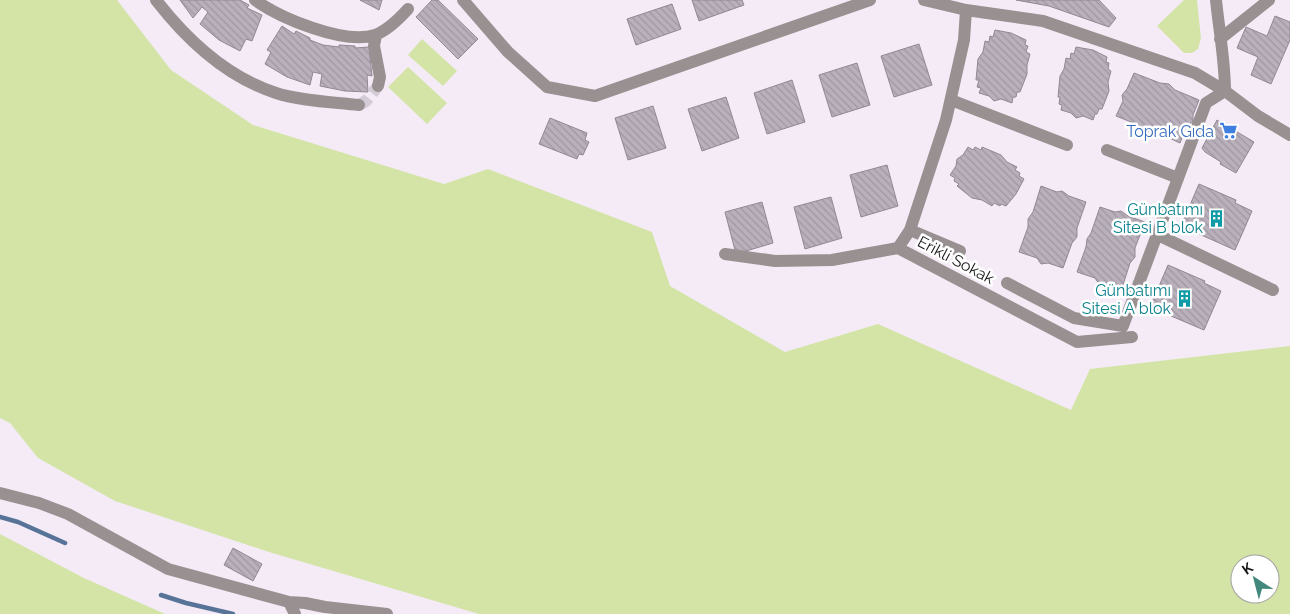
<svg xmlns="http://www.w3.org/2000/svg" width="1290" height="614" viewBox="0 0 1290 614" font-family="Raleway,sans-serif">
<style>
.green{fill:#d3e4a6;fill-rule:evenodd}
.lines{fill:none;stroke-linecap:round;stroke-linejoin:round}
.stream{stroke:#577398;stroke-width:4.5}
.building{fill:url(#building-back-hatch);stroke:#918893}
.minor-tunnel{stroke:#d3cbd6;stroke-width:12;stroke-dasharray:12 6;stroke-linecap:butt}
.minor{stroke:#999191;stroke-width:12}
.labels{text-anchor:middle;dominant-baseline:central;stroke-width:5;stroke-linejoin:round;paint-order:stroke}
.shop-label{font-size:16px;fill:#366cbe;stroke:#fff;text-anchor:end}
.culture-label{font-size:16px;fill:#0d838f;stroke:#fff;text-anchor:end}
.street-label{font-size:16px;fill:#1a171b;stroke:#fff}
</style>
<defs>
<pattern id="building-back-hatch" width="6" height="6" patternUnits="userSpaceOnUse" patternTransform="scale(1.25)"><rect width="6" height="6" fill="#b9b0bb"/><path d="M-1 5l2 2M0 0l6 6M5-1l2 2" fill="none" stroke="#9e97a0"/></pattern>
</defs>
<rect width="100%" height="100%" fill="#f4ebf7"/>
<path class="green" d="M0 0H117L171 70 253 125 444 184 488 169 652 232 670 286 785 352 878 324 1071 410 1090 369 1290 346V614H479L269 552 115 501 38 458 10 423 0 418ZM1240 564H1270V594H1240Z
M1184 0H1197L1201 38 1198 49 1192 53H1184L1157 26Z
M422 39 457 71 443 86 408 55Z
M408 67 447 103 427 124 388 87Z
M0 534 84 578 165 614H0Z"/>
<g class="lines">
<path class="stream" d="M0 517 18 522 65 543
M161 595 186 603 233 614"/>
</g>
<path class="building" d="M180 0H240L249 5 247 8 262 15 252 41 246 39 240 51 219 40 200 24 208 12 202 7 193 18Z
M360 0H382L379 10Z
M432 0H438L478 39 458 59 416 17Z
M692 0H742L744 5 699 21Z
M1016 0H1099L1116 18 1109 27 1049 6Z
M672 4 681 29 636 45 627 19Z
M1275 16 1290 22V40L1271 84 1251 75 1258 57 1237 48 1246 27 1267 36Z
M282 26 294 34 296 31 310 38V40L323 45 339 47V45L355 46V48L369 47 372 76 367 75 368 92 345 91 320 86 322 74 313 72 310 85 287 77 265 64 271 52 267 50Z
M995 30 1011 33 1026 40 1025 45 1028 46 1026 52 1030 54 1027 65V74L1020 92H1017L1016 97H1013L1012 103 1001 99 994 101 989 96 979 93 981 88 977 87 979 80H976L978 59 983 52 985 41 989 42 990 36 993 37Z
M919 44 932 85 894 97 881 56Z
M1076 47 1093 50 1107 57 1106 62 1109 63 1108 69 1111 71 1108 82 1109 91 1102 109H1099L1097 114H1095L1093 120 1083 116 1076 118 1071 113 1061 110 1062 105 1059 104 1060 97H1058L1060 76 1064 69 1066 58 1070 59 1071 53 1074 54Z
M857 63 870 105 832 117 819 75Z
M1134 73 1160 83 1169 84 1175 90 1199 100 1193 115V122L1187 125 1180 143 1156 132H1148L1141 126 1116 116 1123 101 1122 95 1127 89Z
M792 80 805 122 767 134 754 93Z
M726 97 739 138 702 151 688 109Z
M653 106 666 148 628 160 615 118Z
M550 118 587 133 585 140 589 142 583 155 579 154 577 159 539 144Z
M1217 120 1254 142 1236 173 1220 164 1221 162 1205 152 1202 148Z
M968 147 973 150 975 147 981 150 982 147 1001 155 1007 162 1017 167 1015 170 1020 173 1019 176 1024 179 1016 194 1006 206 1001 204 1000 206 994 203 992 206 982 200 972 198 957 186 959 184 954 181 955 178 950 175 956 166 957 159 963 155Z
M887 165 898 206 861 217 850 175Z
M1199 184 1236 200 1235 203 1252 211 1235 250 1181 226Z
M1041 186 1057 192 1062 191 1069 196 1086 202 1077 228V237L1072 243 1063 268 1048 263 1041 264 1037 258 1019 252 1028 227V219L1033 212Z
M831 197 842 238 805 249 794 207Z
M762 202 773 243 736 254 725 212Z
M1100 207 1115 212 1121 211 1128 216 1145 222 1135 248V257L1130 263 1122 288 1107 284H1099L1095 278 1077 272 1086 247 1087 239 1091 233Z
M1168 265 1205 281 1204 283 1221 291 1204 330 1150 307Z
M233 548 262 564 253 581 224 565Z"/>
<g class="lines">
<path class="minor-tunnel" d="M359 105 366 101 378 86"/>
<path class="minor" d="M156 0C187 40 227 77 276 93 300 101 333 102 359 105
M255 0C280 18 344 45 375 35 388 30 399 19 408 9
M463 0 508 52 547 87 595 96 870 0
M924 0 966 10 1043 21 1195 73 1225 91 1258 116 1290 135
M1216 0C1219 30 1225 61 1225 91
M376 35 374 46 380 77 378 86
M1220 39 1269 0
M951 100 1067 145
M1107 150 1178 178
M910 230 960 251
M1158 235 1273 290
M898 248 910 230 946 120 964 40 966 10
M725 254 775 261 832 260 898 248 1077 342 1132 337
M1007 283 1074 318 1123 326 1206 103 1225 91
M0 493 39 503 68 514 168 569 289 602 305 603 325 607 387 614
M289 602 295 614"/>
</g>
<defs>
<symbol id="supermarket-bare" viewBox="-9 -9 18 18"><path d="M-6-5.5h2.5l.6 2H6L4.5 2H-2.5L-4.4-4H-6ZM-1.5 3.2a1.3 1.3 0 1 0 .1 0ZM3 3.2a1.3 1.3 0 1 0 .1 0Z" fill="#3f7fe0" stroke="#fff" stroke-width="2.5" paint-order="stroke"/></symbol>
<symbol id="building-bare" viewBox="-9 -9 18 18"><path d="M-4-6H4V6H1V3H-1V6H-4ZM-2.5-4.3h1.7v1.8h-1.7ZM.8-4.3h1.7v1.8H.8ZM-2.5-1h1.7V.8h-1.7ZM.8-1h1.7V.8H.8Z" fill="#0f9aa8" stroke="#fff" stroke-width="2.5" paint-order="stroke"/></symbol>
</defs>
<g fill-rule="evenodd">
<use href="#supermarket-bare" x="1216" y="118" width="25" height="25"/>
<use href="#building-bare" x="1204" y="206" width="25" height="25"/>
<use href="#building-bare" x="1172" y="286" width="25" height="25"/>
</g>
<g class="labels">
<g class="shop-label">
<text x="1214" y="131">Toprak Gıda</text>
</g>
<g class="culture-label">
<text x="1203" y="209">Günbatımı<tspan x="1203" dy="18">Sitesi B blok</tspan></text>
<text x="1171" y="290">Günbatımı<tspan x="1171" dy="18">Sitesi A blok</tspan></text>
</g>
<g class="street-label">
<text transform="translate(956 260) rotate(28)">Erikli Sokak</text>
</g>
</g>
<g transform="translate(1255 579) rotate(324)"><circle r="24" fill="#ffffff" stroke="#a3a2a4"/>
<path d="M0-4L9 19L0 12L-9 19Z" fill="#43887c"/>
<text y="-8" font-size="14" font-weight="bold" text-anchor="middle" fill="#1a171b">K</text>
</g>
</svg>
